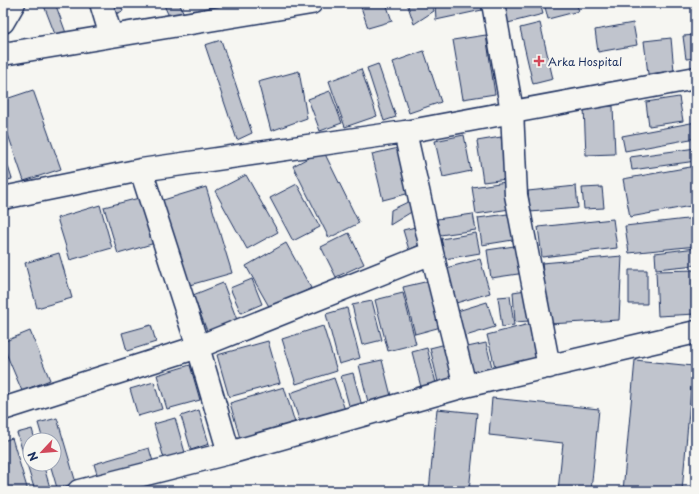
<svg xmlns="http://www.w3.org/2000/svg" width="699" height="494" viewBox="0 0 699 494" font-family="'Playpen Sans',sans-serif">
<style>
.building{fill:#c0c4cd;stroke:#1b2f5e}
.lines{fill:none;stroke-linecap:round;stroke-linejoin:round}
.minor-casing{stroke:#1b2f5e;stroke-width:25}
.minor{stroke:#f6f6f2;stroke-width:22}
.poi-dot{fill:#d1495b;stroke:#f6f6f2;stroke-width:1.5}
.labels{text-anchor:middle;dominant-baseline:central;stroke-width:4;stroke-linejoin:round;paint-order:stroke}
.poi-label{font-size:11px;fill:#1b2f5e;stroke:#f6f6f2;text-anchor:start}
</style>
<rect width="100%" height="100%" fill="#f6f6f2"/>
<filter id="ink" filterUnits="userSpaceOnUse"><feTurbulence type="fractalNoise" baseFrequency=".025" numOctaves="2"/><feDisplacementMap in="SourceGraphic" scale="8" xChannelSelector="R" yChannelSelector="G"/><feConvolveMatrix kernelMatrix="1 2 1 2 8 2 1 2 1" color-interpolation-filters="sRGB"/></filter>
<g filter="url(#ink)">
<path class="building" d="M43 3H55L66 33 56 37Z
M108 3H120L123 11 113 15Z
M163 3H179L186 18 173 25Z
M373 3H386L392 21 368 28 361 7Z
M407 3H431L434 11 414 24Z
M435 3H481L482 10 436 20Z
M503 3H540L543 14 508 23Z
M544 3H576L579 11 548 19Z
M540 23 553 79 533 84 520 28Z
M633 23 637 45 598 52 595 30Z
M486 35 495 94 463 99 453 40Z
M696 35V58L686 59 683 36Z
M671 38 674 71 648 74 644 41Z
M221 40 252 133 237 140 205 45Z
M424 51 441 102 409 113 393 62Z
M378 64 396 117 384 121 367 68Z
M361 69 377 116 345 127 329 81Z
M299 71 307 118 271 131 258 82Z
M33 90 61 169 24 181 3 120V100Z
M330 91 342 123 320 131 308 99Z
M679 97 683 121 649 126 646 102Z
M613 106 615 154 586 155 584 107Z
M696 122V138L625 151 622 136Z
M464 135 471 171 443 177 435 141Z
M501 137 507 179 483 182 477 141Z
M403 147 414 192 383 200 372 154Z
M696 148V161L632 170 630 157Z
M323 150 359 223 329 238 293 166Z
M3 151 12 179 3 181Z
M696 166V205L630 217 623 179Z
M246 175 278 232 247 249 215 191Z
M506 182 510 209 476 214 472 187Z
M297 184 320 227 293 241 270 198Z
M576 186 578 208 530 212 528 191Z
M206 187 232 273 186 286 160 201Z
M602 187 604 208 584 209 582 188Z
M143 197 155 243 118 254 104 207Z
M412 200 413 211 390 225 391 210Z
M100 205 112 248 70 260 57 218Z
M515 213 519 239 482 245 478 218Z
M473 214 476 230 440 235 437 219Z
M696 218V246L629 253 625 226Z
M613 219 617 248 542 257 538 227Z
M420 226 425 242 409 250 403 230Z
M349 233 364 264 336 277 321 247Z
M476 233 480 253 445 259 441 239Z
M286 243 311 288 271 310 246 266Z
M521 245 525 273 491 278 487 250Z
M696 248V265L656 269 655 253Z
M59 253 72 298 37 308 25 263Z
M622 256 619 320 549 324 542 263Z
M480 259 490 293 456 303 446 268Z
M629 270H647V304H629Z
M696 270V314L658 316 656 271Z
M252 279 262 304 241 313 230 288Z
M429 281 441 327 415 334 403 287Z
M223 283 239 325 209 336 193 295Z
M526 290 529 321 515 322 513 292Z
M403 293 416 344 388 351 375 300Z
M510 296 514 325 502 327 498 297Z
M372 301 382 340 362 345 352 305Z
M487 302 495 327 459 338 451 313Z
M347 308 360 358 339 364 326 314Z
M529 324 538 361 496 371 487 335Z
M151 325 156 342 127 351 122 333Z
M323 326 337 371 296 384 282 339Z
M30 331 50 380 22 391 3 346V342Z
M268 341 280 383 229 397 217 355Z
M486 343 493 371 470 376 463 348Z
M446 344 454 378 438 382 430 348Z
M427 348 437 387 422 391 412 352Z
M382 360 391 396 368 402 359 365Z
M635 360 693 366 682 491H623Z
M190 365 200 400 167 409 157 375Z
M353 373 362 406 350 409 341 376Z
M334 378 345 410 301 425 290 393Z
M154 382 162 409 138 416 130 389Z
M284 387 296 426 241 442 230 403Z
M492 398 599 409 591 491H558L563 443 489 435Z
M437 409 477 413 469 491H429Z
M199 410 209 444 191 450 181 416Z
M57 418 76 483 57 488 50 464H54V440H43L38 423Z
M175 418 186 456 165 462 154 424Z
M32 429 35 440H30V464H43L51 491H35L17 433Z
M12 438 28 491H3V441Z
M149 448 154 465 99 481 94 464Z"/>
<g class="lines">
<defs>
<path id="minor" d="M101 3 111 36
M493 3 512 111 516 195 549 367
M3 22 14 3
M3 54 311 3
M141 170 198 347 229 453
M3 198 141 170 405 132 696 78
M432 253 465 386
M3 409 198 347 432 253 405 132
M79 491 229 453 465 386 696 332"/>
</defs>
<use href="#minor" class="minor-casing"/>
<use href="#minor" class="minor"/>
</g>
</g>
<path class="poi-dot" d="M537 55h4v4h4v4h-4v4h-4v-4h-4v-4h4z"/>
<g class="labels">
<g class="poi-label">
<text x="548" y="61">Arka Hospital</text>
</g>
</g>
<rect width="699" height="494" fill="none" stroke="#f6f6f2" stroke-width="16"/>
<rect x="8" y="8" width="683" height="478" fill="none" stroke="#1b2f5e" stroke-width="1.5" filter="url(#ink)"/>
<g transform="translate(42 452) rotate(244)"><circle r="19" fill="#f6f6f2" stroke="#9ea6b7"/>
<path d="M0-3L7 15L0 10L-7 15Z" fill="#d1495b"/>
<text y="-6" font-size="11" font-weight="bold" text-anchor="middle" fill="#1b2f5e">N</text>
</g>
</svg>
